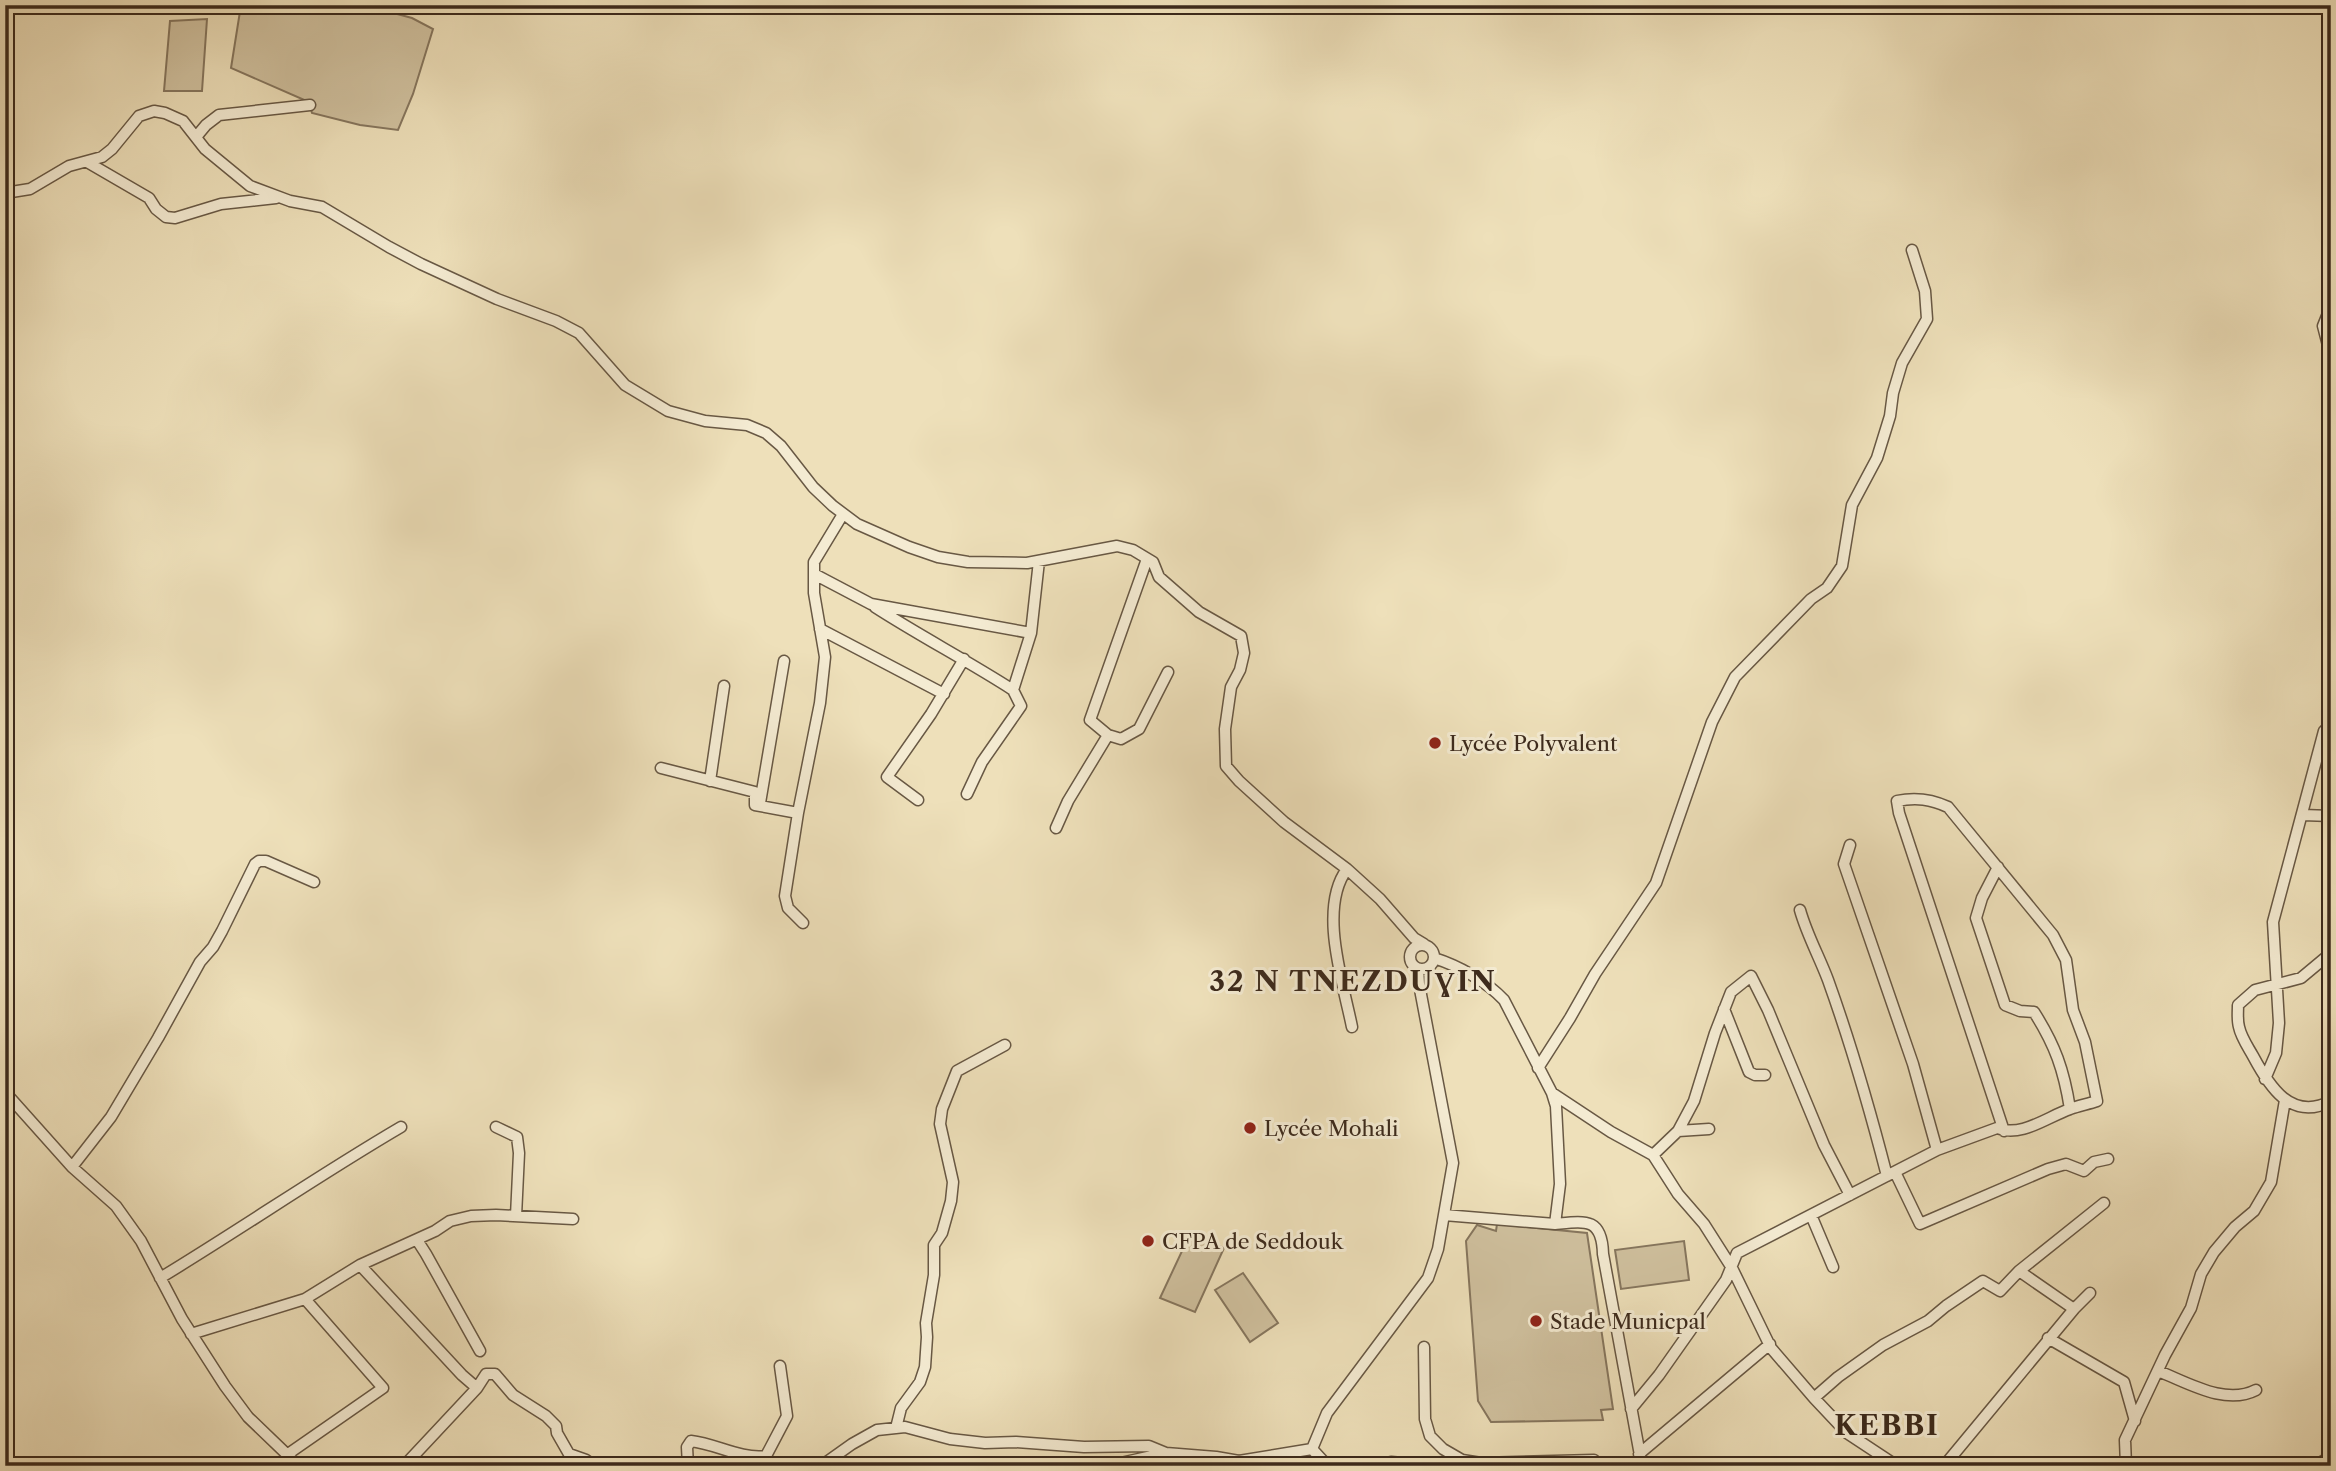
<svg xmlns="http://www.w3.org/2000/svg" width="2336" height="1471" viewBox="0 0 2336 1471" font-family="'Libre Caslon Text',serif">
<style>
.green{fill:#d0c19f;stroke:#86765e;stroke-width:2}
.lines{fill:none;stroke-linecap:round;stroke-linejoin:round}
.minor-casing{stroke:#685844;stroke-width:13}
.minor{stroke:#f4ebd2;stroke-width:10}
.poi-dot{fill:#8f2418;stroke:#f4ebd2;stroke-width:2.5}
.labels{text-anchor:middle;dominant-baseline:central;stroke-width:6;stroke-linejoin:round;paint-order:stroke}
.poi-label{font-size:21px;fill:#3c2a1c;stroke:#f4ebd2;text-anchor:start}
.district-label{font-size:28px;font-weight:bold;letter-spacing:2px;fill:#3c2a1c;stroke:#f4ebd2}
</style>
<rect width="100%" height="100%" fill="#eee0ba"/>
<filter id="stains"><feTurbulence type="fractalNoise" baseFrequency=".00286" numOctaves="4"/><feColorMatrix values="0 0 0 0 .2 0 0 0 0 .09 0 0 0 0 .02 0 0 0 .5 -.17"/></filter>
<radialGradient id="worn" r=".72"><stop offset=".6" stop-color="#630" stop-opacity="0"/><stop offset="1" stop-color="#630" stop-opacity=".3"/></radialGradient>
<path class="green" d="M241 5H364L412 18 433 29 413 94 398 130 360 125 312 113 309 102 231 68Z
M207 19 202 91H164L170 21Z
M1497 1224 1587 1233 1613 1409 1601 1410 1603 1420 1491 1422 1478 1401 1466 1241 1477 1225 1496 1231Z
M1190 1234 1224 1248 1195 1312 1160 1298Z
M1684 1241 1689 1280 1621 1289 1615 1250Z
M1243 1273 1278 1323 1250 1342 1215 1290Z"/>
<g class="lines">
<defs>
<path id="minor" d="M196 137 206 125 219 115 310 105
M87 162 149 198 156 209 166 217 175 218 221 204 276 198
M5 193 30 189 69 166 102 157 112 149 139 116 154 111 165 113 183 121 205 149 250 186 290 201 322 207 389 247 421 264 497 299 556 321 579 333 625 385 668 411 705 421 747 425 766 433 781 446 813 487 833 506 857 524 909 547 938 557 968 562 1027 563 1117 546 1133 550 1153 562 1159 577 1199 612 1241 636 1244 653 1240 670 1231 687 1225 729 1226 766 1239 781 1284 822 1347 869 1380 899 1414 938 1424 944
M2331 306 2323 326 2331 357
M814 574 871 604 1031 633
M875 607C920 636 968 661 1013 690
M820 629 944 694
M1108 735 1121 739 1139 729 1168 672
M661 768 755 792V805L798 813
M710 781 724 686
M967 794 982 762 1021 706 1013 690 1031 633 1039 561
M918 800 887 777 931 714 964 659
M760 803 784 661
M2303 815 2331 816
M1056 828 1068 801 1108 735 1090 720 1147 559
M1850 845 1844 864 1913 1064 1937 1150
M1998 867 1982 898 1976 918 2005 1005 2020 1011 2034 1012C2055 1045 2064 1070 2070 1109
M1347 869C1318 908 1343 982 1352 1027
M1800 910C1807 935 1819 956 1828 980 1851 1044 1870 1110 1887 1176
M803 923 788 908 785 896 798 813 820 703 825 657 814 593V562L843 514
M1410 957a12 12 0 1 1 24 0a12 12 0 1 1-24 0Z
M2331 953 2301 978 2255 990 2238 1005C2238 1012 2237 1020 2239 1027 2241 1037 2248 1047 2253 1056 2269 1086 2291 1122 2331 1101
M1434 958C1459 966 1486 981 1504 1000L1552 1093 1556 1106 1560 1184 1555 1224C1585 1221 1602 1217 1603 1254L1642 1466
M1724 1009 1749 1072 1755 1075H1765
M1538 1068 1570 1018 1595 974 1656 883 1712 722 1735 677 1811 599 1827 588 1842 566 1852 505 1877 458 1890 416 1893 393 1902 363 1927 319 1925 291 1912 250
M2265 1079 2276 1053 2279 1023 2273 922 2324 731 2331 724
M5 1092 72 1167 116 1206 141 1241 182 1319 225 1386 248 1417 299 1466
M1552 1093 1611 1132 1653 1155 1678 1194 1704 1224 1732 1268 1771 1348 1814 1398 1847 1433 1897 1466
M496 1127 517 1137 519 1153 516 1216
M1678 1131 1709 1129
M1653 1155 1678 1131 1694 1101 1715 1033 1731 992 1751 976 1768 1010 1824 1145 1850 1195
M72 1167 111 1117 158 1038 200 962 213 947 222 931 255 864 259 861H266L314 882
M1895 1172 1920 1224 2048 1169 2066 1164 2084 1171 2094 1162 2108 1159
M1444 1215 1555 1224
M1811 1215 1833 1267
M417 1240 426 1254 480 1351
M360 1265 462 1375 477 1388
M2019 1271 2074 1309 2090 1293
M160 1278C241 1229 319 1175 401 1127
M191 1334 305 1299 360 1265 435 1231 450 1221 471 1216 496 1215 573 1219
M2048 1338 2124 1382 2135 1421
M1424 1347 1425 1419 1430 1436 1443 1449 1462 1460 1481 1463 1594 1460
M2158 1371C2187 1382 2225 1406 2256 1390
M1814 1398 1838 1377 1883 1345 1928 1321 1946 1306 1983 1281 2000 1291 2019 1271 2104 1203
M1631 1409 1659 1375 1726 1280 1737 1253 1937 1150 1997 1128C2021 1138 2047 1117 2070 1109 2078 1106 2088 1104 2097 1101L2085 1042 2073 1010 2066 960 2053 935 1948 807C1931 799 1916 797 1897 801L1899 813 2004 1131
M896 1428 901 1408 920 1382 925 1367 927 1337 926 1323 934 1275V1245L942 1233 951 1201 953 1182 940 1124 942 1109 957 1071 1005 1045
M1312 1449 1327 1413 1428 1278 1438 1249 1453 1163 1419 984 1418 969
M288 1454 383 1388 305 1299
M1639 1454 1770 1344
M404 1466 477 1388 486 1374H495L513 1395 546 1416 556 1426 557 1433 569 1454 586 1460 594 1466
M688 1466 687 1447 691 1441C717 1444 739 1459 766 1456L787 1416 780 1366
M821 1466 852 1444 877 1430 905 1427 950 1439 985 1443 1016 1442 1084 1447 1149 1446 1166 1453 1216 1457 1239 1461 1312 1449 1324 1462V1466
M1107 1466 1166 1453
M1375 1466 1391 1462 1438 1466
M1944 1466 2074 1309
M2126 1466 2125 1440 2165 1355 2191 1308 2201 1274 2214 1252 2235 1227 2254 1211 2271 1182 2285 1100
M2315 1466 2331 1456"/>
</defs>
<use href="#minor" class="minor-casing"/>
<use href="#minor" class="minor"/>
</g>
<g class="poi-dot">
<circle cx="1435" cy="743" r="7"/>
<circle cx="1250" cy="1128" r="7"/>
<circle cx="1148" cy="1241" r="7"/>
<circle cx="1536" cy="1321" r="7"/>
</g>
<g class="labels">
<g class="poi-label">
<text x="1449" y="743">Lycée Polyvalent</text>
<text x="1264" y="1128">Lycée Mohali</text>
<text x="1162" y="1241">CFPA de Seddouk</text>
<text x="1550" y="1321">Stade Municpal</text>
</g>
<g class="district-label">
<text x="1353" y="981">32 N TNEZDUƔIN</text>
<text x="1887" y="1425">KEBBI</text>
</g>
</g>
<rect width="2336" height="1471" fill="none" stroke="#eee0ba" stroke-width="28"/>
<rect x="7" y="7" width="2322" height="1457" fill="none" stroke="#3c2a1c" stroke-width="3.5"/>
<rect x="14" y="14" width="2308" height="1443" fill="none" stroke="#3c2a1c" stroke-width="2"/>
<rect width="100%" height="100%" filter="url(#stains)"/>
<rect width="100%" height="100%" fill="url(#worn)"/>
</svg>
